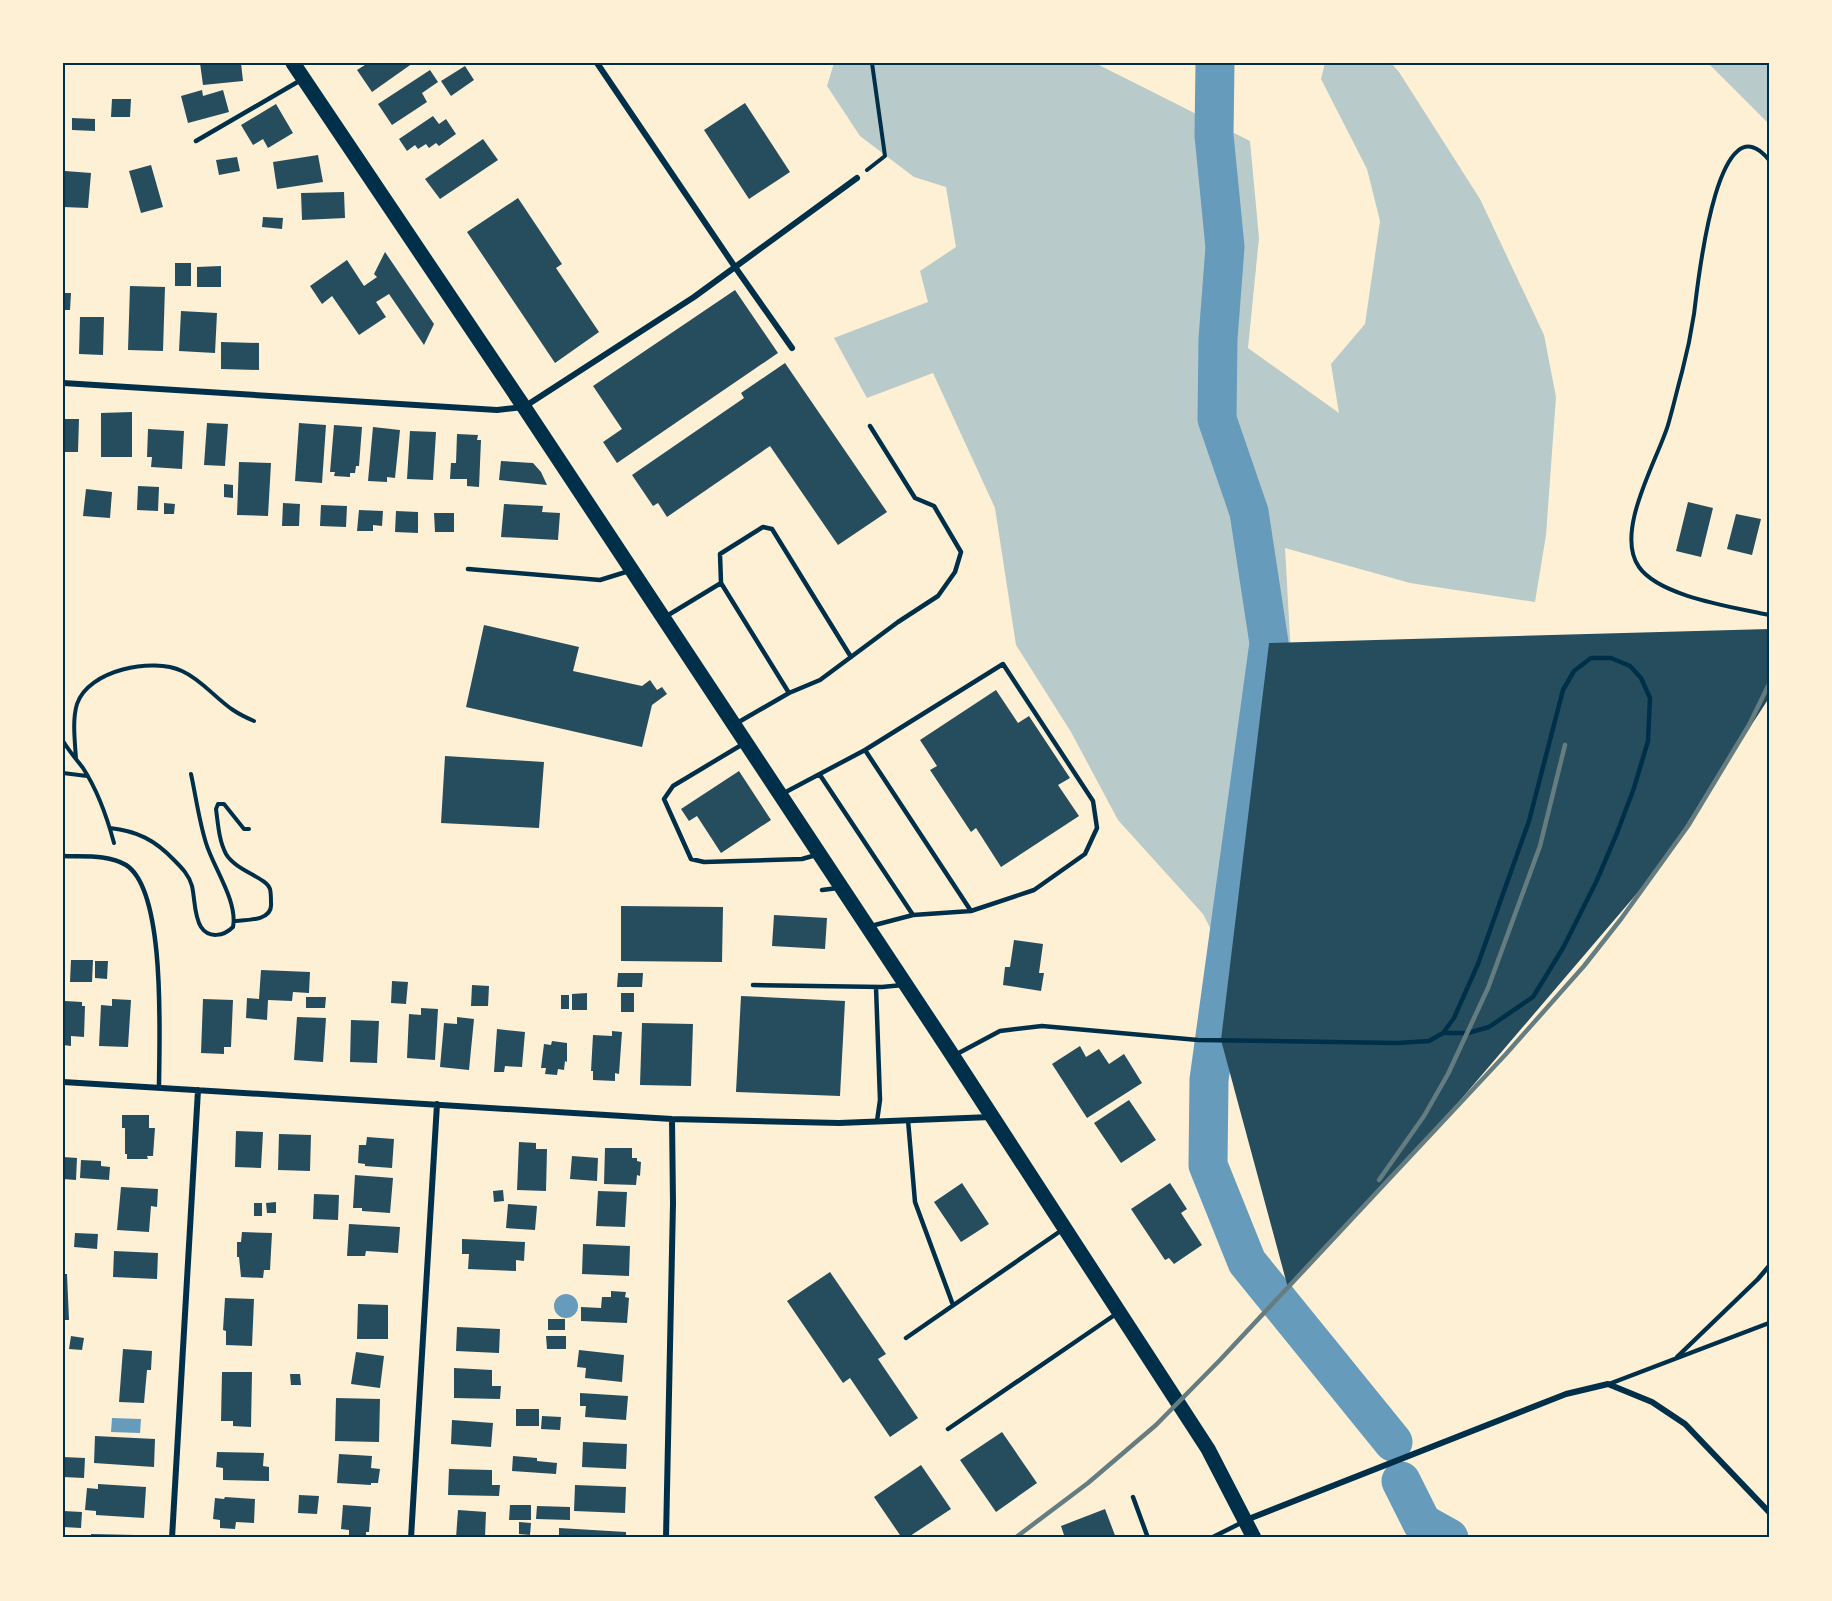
<svg xmlns="http://www.w3.org/2000/svg" width="1832" height="1601" viewBox="0 0 1832 1601" font-family="Cabin,sans-serif">
<style>
.green{fill:#b9caca}
.water{fill:#669bbc}
.lines{fill:none;stroke-linecap:round;stroke-linejoin:round}
.river{stroke:#669bbc;stroke-width:39}
.building{fill:#264d5e}
.path{stroke:#003049;stroke-width:4}
.service{stroke:#003049;stroke-width:4.5}
.minor{stroke:#003049;stroke-width:6}
.primary{stroke:#003049;stroke-width:15}
.rail{stroke:#657d81;stroke-width:4.5}
.neatline{fill:none;stroke:#003049;stroke-width:2}
</style>
<rect width="100%" height="100%" fill="#fdf0d5"/>
<path class="green" d="M834 63H1095L1250 141 1259 238 1248 348 1339 413 1331 364 1365 324 1380 221 1367 169 1321 79 1325 63H1391L1399 72 1480 199 1544 335 1556 397 1546 535 1535 602 1410 583 1285 548 1292 673 1228 1001 1229 965 1203 914 1118 820 1071 732 1016 645 995 508 933 373 867 398 834 338 928 302 920 271 956 247 946 187 914 177 860 136 827 86Z
M1708 63H1769V124Z"/>
<path class="water" d="M554 1306a12 12 0 1 1 24 0a12 12 0 1 1-24 0Z
M112 1418 141 1419 140 1433 111 1432Z"/>
<g class="lines">
<path class="river" d="M1215 63 1214 135 1225 247 1218 339 1217 419 1249 512 1269 643 1209 1080 1208 1165 1247 1262 1393 1442
M1401 1481 1422 1523 1449 1538"/>
</g>
<path class="building" d="M200 63H241L243 81 203 85Z
M368 63H413L372 92 357 70Z
M465 66 474 80 451 96 441 81Z
M430 70 438 82 422 93 427 102 392 125 378 104Z
M202 90 203 96 223 90 229 112 188 123 181 96Z
M112 99H131L130 117H111Z
M745 103 790 172 749 199 704 130Z
M276 104 293 133 268 148 263 139 253 145 241 125Z
M433 116 439 124 446 119 456 134 439 146 436 143 429 148 426 144 418 149 415 145 407 151 399 139Z
M72 118 95 119V131L72 130Z
M483 139 498 160 440 199 425 179Z
M318 155 323 182 277 189 273 162Z
M237 157 240 171 219 175 216 160Z
M151 165 163 207 141 213 129 171Z
M65 171 91 173 88 208 63 207Z
M344 192 345 218 302 220 301 193Z
M518 198 562 264 556 268 599 332 555 363 467 232Z
M263 217 283 218 282 229 262 227Z
M385 252 434 324 424 345 389 294 376 302 386 317 359 335 332 296 322 304 310 286 347 260 364 286 377 277 374 274Z
M175 263H191V286H175Z
M221 266V287H197V267Z
M130 286 165 287 163 351 128 350Z
M735 290 778 353 617 463 603 442 622 429 593 386Z
M63 293H71L70 310H63Z
M181 311 217 313 215 353 179 351Z
M80 317H104L103 355 79 354Z
M221 342 259 343V370L221 369Z
M785 363 887 512 838 545 770 446 667 517 658 503 653 506 632 475 744 398 741 393Z
M132 412V457H101V413Z
M63 419H79L78 452H63Z
M207 423 228 424 225 466 204 465Z
M299 423 326 425 322 483 295 481Z
M334 425 362 427 359 466H356L355 473H350V477L334 476 335 472H330Z
M373 427 400 430 395 478 387 477V482L368 481Z
M148 429 184 431 182 469 151 467 152 457H147Z
M410 431 436 432 433 480 407 479Z
M457 434 478 435 477 440H481L479 487 467 486V479H450L451 463H456Z
M501 461 533 463 541 472 547 485 499 480Z
M239 462 271 463 268 516 237 515Z
M224 484 233 485V498L224 497Z
M138 486 159 487 158 511 137 510Z
M86 489 112 492 110 518 83 516Z
M1688 502 1713 508 1701 557 1676 551Z
M164 503 175 504 174 514H164Z
M283 503 300 504 299 526H282Z
M504 504 543 506 542 512 560 513 558 540 501 537Z
M321 505 347 506 346 527 320 526Z
M359 510 383 511 382 526 373 525V531H357Z
M396 511 418 512V533L395 532Z
M434 513H454V532H435Z
M1736 514 1761 519 1752 555 1727 549Z
M484 625 579 647 573 671 642 686 650 680 657 690 662 687 667 694 652 705 642 747 466 707Z
M1769 629V698L1657 870 1428 1138 1288 1288 1221 1040 1269 643Z
M996 690 1018 723 1029 716 1070 778 1058 785 1079 816 1001 867 976 828 971 832 930 770 937 766 920 740Z
M445 756 544 762 539 828 441 823Z
M739 771 771 820 721 853 697 816 689 821 681 809Z
M621 906 723 907 722 962 621 961Z
M774 915 827 918 825 949 772 946Z
M1014 940 1043 944 1039 973H1044L1041 991 1003 985 1005 967H1010Z
M71 960H93L92 982H70Z
M95 961H108L107 979 95 978Z
M261 970 310 972 309 993 293 992 292 1001 268 1000 267 1020 246 1018 247 998 259 999Z
M618 973H643L642 987H617Z
M392 981 408 982 406 1004 391 1003Z
M472 985 489 986 488 1006H471Z
M587 993V1010H572V994Z
M621 993H634V1012H621Z
M561 995H569V1009H561Z
M741 996 845 1001 840 1096 736 1092Z
M306 997H326L325 1008H306Z
M112 999 131 1000 128 1047 99 1046 101 1005 112 1006Z
M203 999 233 1000 231 1047H224V1054L201 1053Z
M65 1001 82 1002V1006H85L84 1037 71 1036V1046L63 1045V1005L65 1006Z
M421 1008 438 1009 435 1060 407 1058 409 1014 421 1015Z
M297 1017 326 1018 323 1062 294 1060Z
M457 1017 474 1019 469 1070 440 1067 444 1023 457 1024Z
M351 1020 379 1021 377 1063 350 1062Z
M642 1023 693 1024 691 1086 640 1085Z
M497 1029 525 1032 522 1067 505 1066 504 1072H494Z
M612 1031 622 1032 619 1074 615 1073V1081L593 1080V1071H591L593 1035 612 1036Z
M552 1041 567 1043V1062L565 1061 564 1070 558 1069 557 1075 545 1074 546 1068H541L544 1044 551 1045Z
M1080 1046 1086 1057 1099 1049 1109 1064 1124 1054 1142 1083 1087 1118 1052 1064Z
M1129 1100 1156 1140 1121 1163 1094 1123Z
M122 1115H149V1128H155L153 1156H147L148 1159H127V1154H125V1128H122Z
M236 1131 263 1132 261 1168 235 1167Z
M279 1134 311 1135 310 1171 278 1170Z
M367 1137 394 1139 392 1168 365 1166V1164L358 1163 359 1145H366Z
M519 1142 536 1143V1149H547L546 1191 517 1190Z
M605 1148H632V1158H637V1161L641 1162 640 1176 637 1175 636 1185 604 1184Z
M572 1156 598 1158 597 1181 570 1179Z
M63 1157 77 1158 76 1180 63 1179Z
M81 1160 101 1161V1166L110 1167 109 1180 80 1178Z
M355 1175 393 1178 390 1213 362 1211V1208H353Z
M962 1183 989 1224 961 1242 934 1202Z
M1170 1183 1187 1209 1181 1213 1202 1245 1174 1264 1169 1258 1165 1260 1131 1209Z
M121 1187 158 1189 157 1207 151 1206 149 1232 117 1230Z
M503 1190 504 1201 494 1202 493 1191Z
M598 1191 627 1192 625 1227 596 1226Z
M314 1194 339 1195 338 1220 313 1219Z
M276 1202V1213H267L266 1203Z
M254 1203H262V1216H254Z
M508 1204 537 1206 535 1230 506 1228Z
M349 1224 400 1227 398 1253 366 1251 365 1256H347Z
M242 1232 272 1233 270 1270H264L263 1278 241 1277 239 1257H237V1242H241Z
M75 1233 98 1234 97 1249 74 1247Z
M462 1239 525 1242 524 1261 516 1260V1271L468 1269 469 1254H462Z
M583 1244 630 1246 629 1276 582 1274Z
M114 1251 158 1253 157 1279 113 1277Z
M830 1272 886 1354 878 1359 918 1418 890 1437 850 1378 843 1383 787 1301Z
M63 1274H67L69 1320H63Z
M611 1291 626 1292 625 1297 629 1298 627 1323 581 1321V1307L601 1308 602 1297H611Z
M225 1298 254 1299 252 1346 226 1345V1331L223 1330Z
M358 1304 388 1305V1339H357Z
M548 1319H565V1330H548Z
M457 1327 500 1329 499 1353 456 1351Z
M71 1336 84 1338 82 1350 69 1349Z
M546 1336H566V1349H547Z
M123 1349 152 1351 151 1370H147L144 1403 119 1402Z
M579 1350 624 1355 622 1382 585 1378 586 1368 577 1367Z
M356 1352 384 1356 380 1388 351 1384Z
M454 1368 492 1370V1386H501L500 1399 454 1398Z
M222 1372H252L251 1427 233 1426V1421H221Z
M290 1374H300L301 1385H291Z
M580 1393 628 1396 626 1420 585 1417 586 1406H580Z
M336 1398 380 1399 379 1442 335 1441Z
M516 1409H539V1426H516Z
M542 1416 561 1417 560 1430 541 1429Z
M452 1420 493 1423 491 1447 451 1444Z
M1002 1432 1037 1483 996 1512 960 1460Z
M95 1436 155 1439 154 1467 94 1463Z
M583 1442 627 1444 626 1469 582 1467Z
M217 1452 264 1453 263 1466 269 1467V1481L223 1480V1468L216 1467Z
M339 1454 372 1456 371 1468 380 1469 378 1483H371V1485L337 1483Z
M513 1456 537 1458V1461L557 1463 556 1474 512 1471Z
M63 1457 85 1458 84 1478 63 1477Z
M921 1465 951 1509 907 1538H902L874 1497Z
M449 1469 492 1470V1485H500L499 1496 448 1495Z
M98 1484 146 1487 144 1518 96 1515V1511L85 1510 87 1488 98 1489Z
M575 1485 626 1487 625 1513 574 1511Z
M299 1495 319 1496 317 1514 298 1513Z
M225 1497 255 1499 254 1523 236 1522 235 1529 220 1528V1520L213 1519 215 1498 224 1499Z
M343 1505 371 1507 369 1532H366V1538H349V1530L341 1529Z
M510 1505H531V1520H509Z
M537 1506 570 1507V1520L536 1519Z
M1105 1509 1116 1538H1065L1061 1526Z
M458 1510 486 1512 485 1538H456Z
M63 1511 82 1512 81 1528 63 1527Z
M519 1522 531 1523 530 1535 519 1534Z
M559 1528 626 1532V1538H559Z
M91 1534 135 1535V1538H91Z"/>
<g class="lines">
<path class="path" d="M1769 160C1716 94 1697 292 1694 314 1691 334 1687 353 1682 372 1677 390 1673 408 1668 425 1657 461 1614 532 1639 567 1660 597 1734 607 1769 615
M867 170 885 156 872 63
M63 741C69 751 76 759 83 768 98 791 107 817 114 843
M76 759C75 742 72 720 77 704 88 670 153 657 182 671 202 680 215 698 233 710 239 714 247 718 254 721
M63 773 87 776
M110 828C137 831 155 840 174 860 182 868 189 875 192 886 195 899 194 916 201 927 209 939 224 936 233 927 238 901 213 867 206 843 199 821 196 797 191 774
M234 921C247 920 273 921 271 903 271 899 271 893 270 889 266 877 236 871 226 854 219 841 218 824 216 809L218 804H224L244 829H249"/>
<path class="service" d="M196 141 301 80
M468 569 600 580 629 571
M721 583 720 554 763 527 772 529 851 657
M665 617 721 583 789 693 737 723
M789 693 820 680 898 622 938 596 955 572 961 552 934 506 915 498 870 426
M743 744 673 786 664 799 691 859 704 862 802 859 816 855
M865 750 971 911
M820 775 913 915
M782 794 865 750 1003 664 1093 801 1097 828 1085 854 1034 890 971 911 913 915 871 926
M63 856C83 857 108 854 126 865 167 891 159 1042 159 1088
M822 890 838 888
M753 985 882 987 903 985
M876 987 880 1100 877 1121
M955 1055 1000 1031 1042 1026 1198 1040 1397 1043 1429 1041 1443 1033 1454 1018 1478 964 1529 821 1563 690 1574 671 1591 658H1611L1630 666 1641 678 1650 698 1648 741 1634 788 1617 833 1597 880 1563 948 1533 997 1489 1027 1468 1033H1443
M908 1120 915 1202 953 1305
M906 1338 1062 1230
M1677 1357 1758 1279 1769 1266
M1609 1384 1769 1323
M948 1429 1116 1314
M1133 1497 1148 1538
M1211 1538 1243 1522"/>
<path class="minor" d="M597 63 735 267 792 348
M63 383 497 410 524 407 694 297 857 178
M63 1082 672 1119 839 1123 991 1117
M1246 1520 1566 1394 1608 1384 1652 1402 1685 1424 1769 1512
M172 1538 198 1090
M411 1538 437 1104
M666 1538 673 1203 672 1119"/>
<path class="primary" d="M293 63 524 407 947 1047 1208 1449 1254 1538"/>
<path class="rail" d="M1379 1180 1424 1116 1448 1074 1488 988 1540 846 1565 745
M1015 1538 1088 1483 1156 1425 1220 1360 1506 1054 1584 966 1621 919 1688 826 1749 725 1769 684"/>
</g>
<rect width="1832" height="1601" fill="none" stroke="#fdf0d5" stroke-width="129"/>
<rect x="64" y="64" width="1704" height="1472" class="neatline"/>
</svg>
